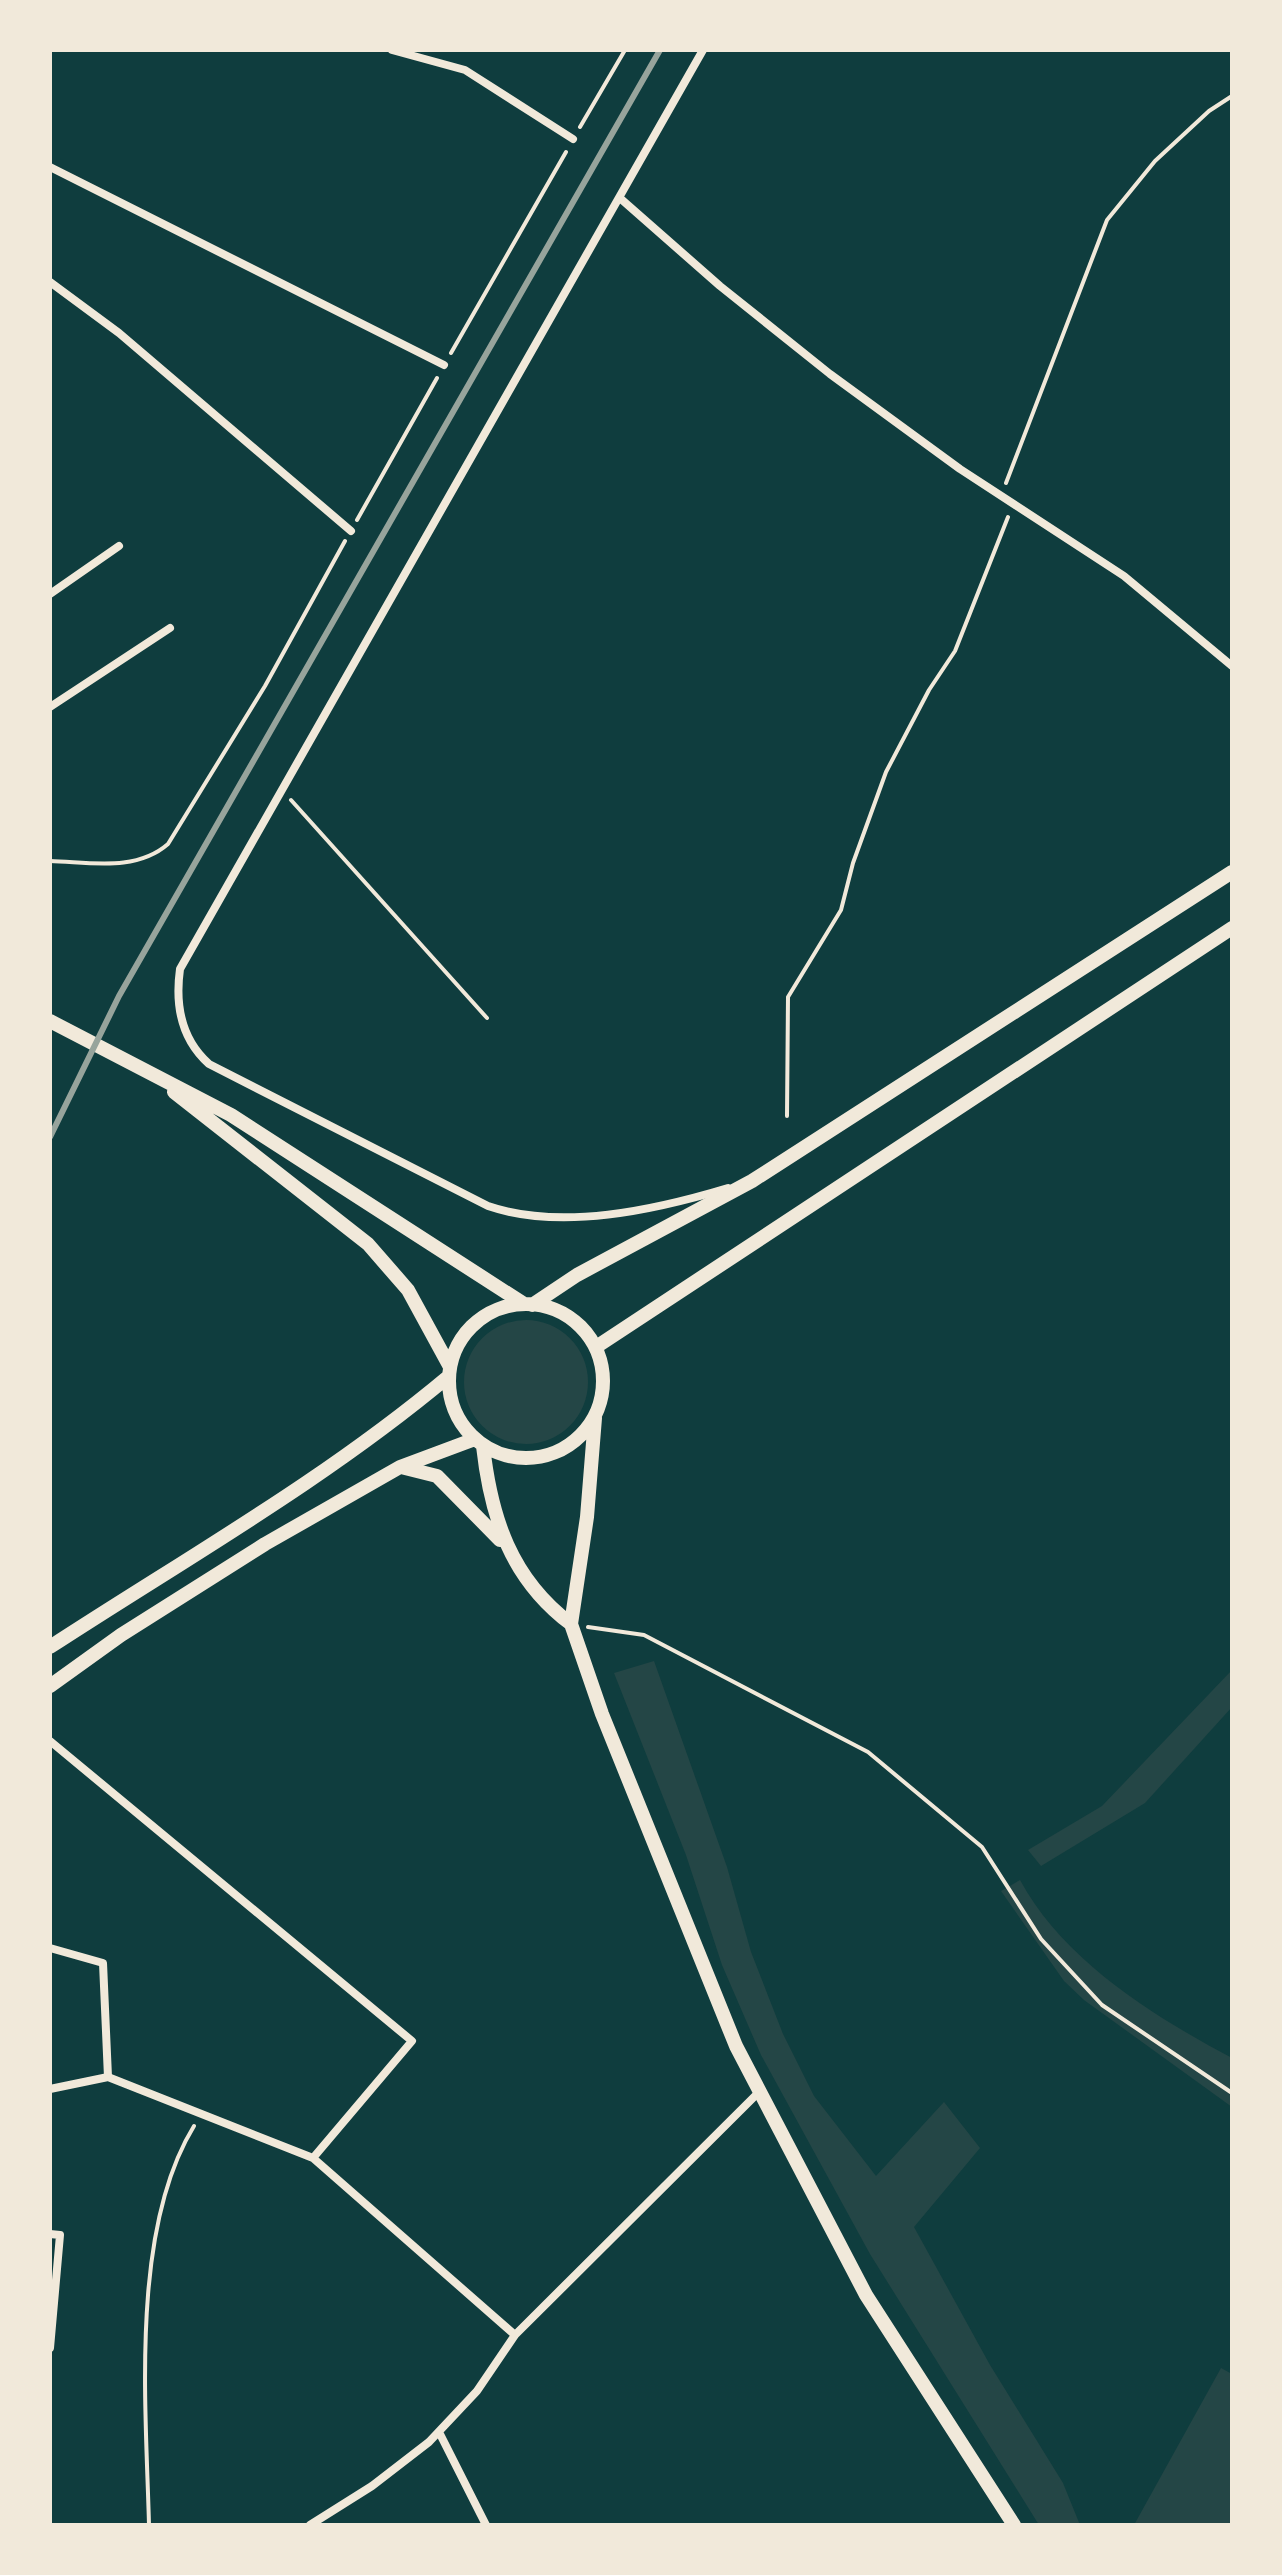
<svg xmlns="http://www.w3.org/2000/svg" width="1282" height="2575" viewBox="0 0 1282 2575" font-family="Roboto,sans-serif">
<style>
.green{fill:#244646}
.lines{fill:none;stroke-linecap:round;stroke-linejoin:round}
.path{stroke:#f1e9da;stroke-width:4}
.minor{stroke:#f1e9da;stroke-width:8}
.tertiary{stroke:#f1e9da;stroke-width:14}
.rail{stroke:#97a49c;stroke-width:6}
</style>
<rect width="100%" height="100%" fill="#0f3d3e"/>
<path class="green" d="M464 1382a62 62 0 1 1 124 0a62 62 0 1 1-124 0Z
M654 1661 727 1867 751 1952 783 2034 814 2096 876 2176 944 2102 980 2148 914 2227 990 2365 1063 2483 1080 2525H1039L870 2254 761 2055 722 1965 686 1855 614 1673Z
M1232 1670V1707L1145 1803 1041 1866 1028 1850 1102 1806Z
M1020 1880C1063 1960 1153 2016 1232 2058V2107L1084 2000 1064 1981 1001 1891Z
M1221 2368 1232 2374V2525H1134Z"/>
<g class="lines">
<path class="path" d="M580 127 625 50
M451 353 566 152
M1006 483 1107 220 1155 161 1209 111 1232 96
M357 520 437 378
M291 800 487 1018
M50 861C90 862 136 872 168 844L265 686 345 541
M787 1116 788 997 841 910 853 863 886 772 929 690 955 651 1008 517
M588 1627 644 1635 868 1752 982 1847 1041 1939 1102 2005 1232 2093
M149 2525C146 2406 130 2230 194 2126"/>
<path class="minor" d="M392 50 465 70 573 139
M703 50 180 969C175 1005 181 1039 209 1064L488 1206C561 1231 655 1210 728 1188
M50 167 444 365
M621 199 720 286 830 374 960 469 1124 576 1232 666
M50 282 119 333 351 531
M50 594 119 546
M50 707 170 628
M50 1741 412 2041 313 2158
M50 1948 103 1963 108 2077
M50 2089 108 2077 313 2158 515 2335
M50 2234 60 2235 50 2348
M439 2432 486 2525
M310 2525 372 2486 429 2442 477 2391 515 2335 759 2092"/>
<path class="tertiary" d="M50 1021 231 1115 524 1304
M174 1092 368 1244 408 1290 450 1367
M449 1381a77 77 0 1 1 154 0a77 77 0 1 1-154 0Z
M532 1305 577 1275 752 1181 1232 872
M596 1347 1232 928
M595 1418 587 1517 571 1624 602 1714 736 2046 866 2295 1014 2525
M483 1446C491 1518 511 1579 571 1624
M401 1467 437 1476 500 1540
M50 1647C185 1559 325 1480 449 1376
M50 1686 121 1635 265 1544 400 1467 475 1439"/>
<path class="rail" d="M50 1137 119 996 660 50"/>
</g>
<rect width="1282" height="2575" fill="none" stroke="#f1e9da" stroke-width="104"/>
</svg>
